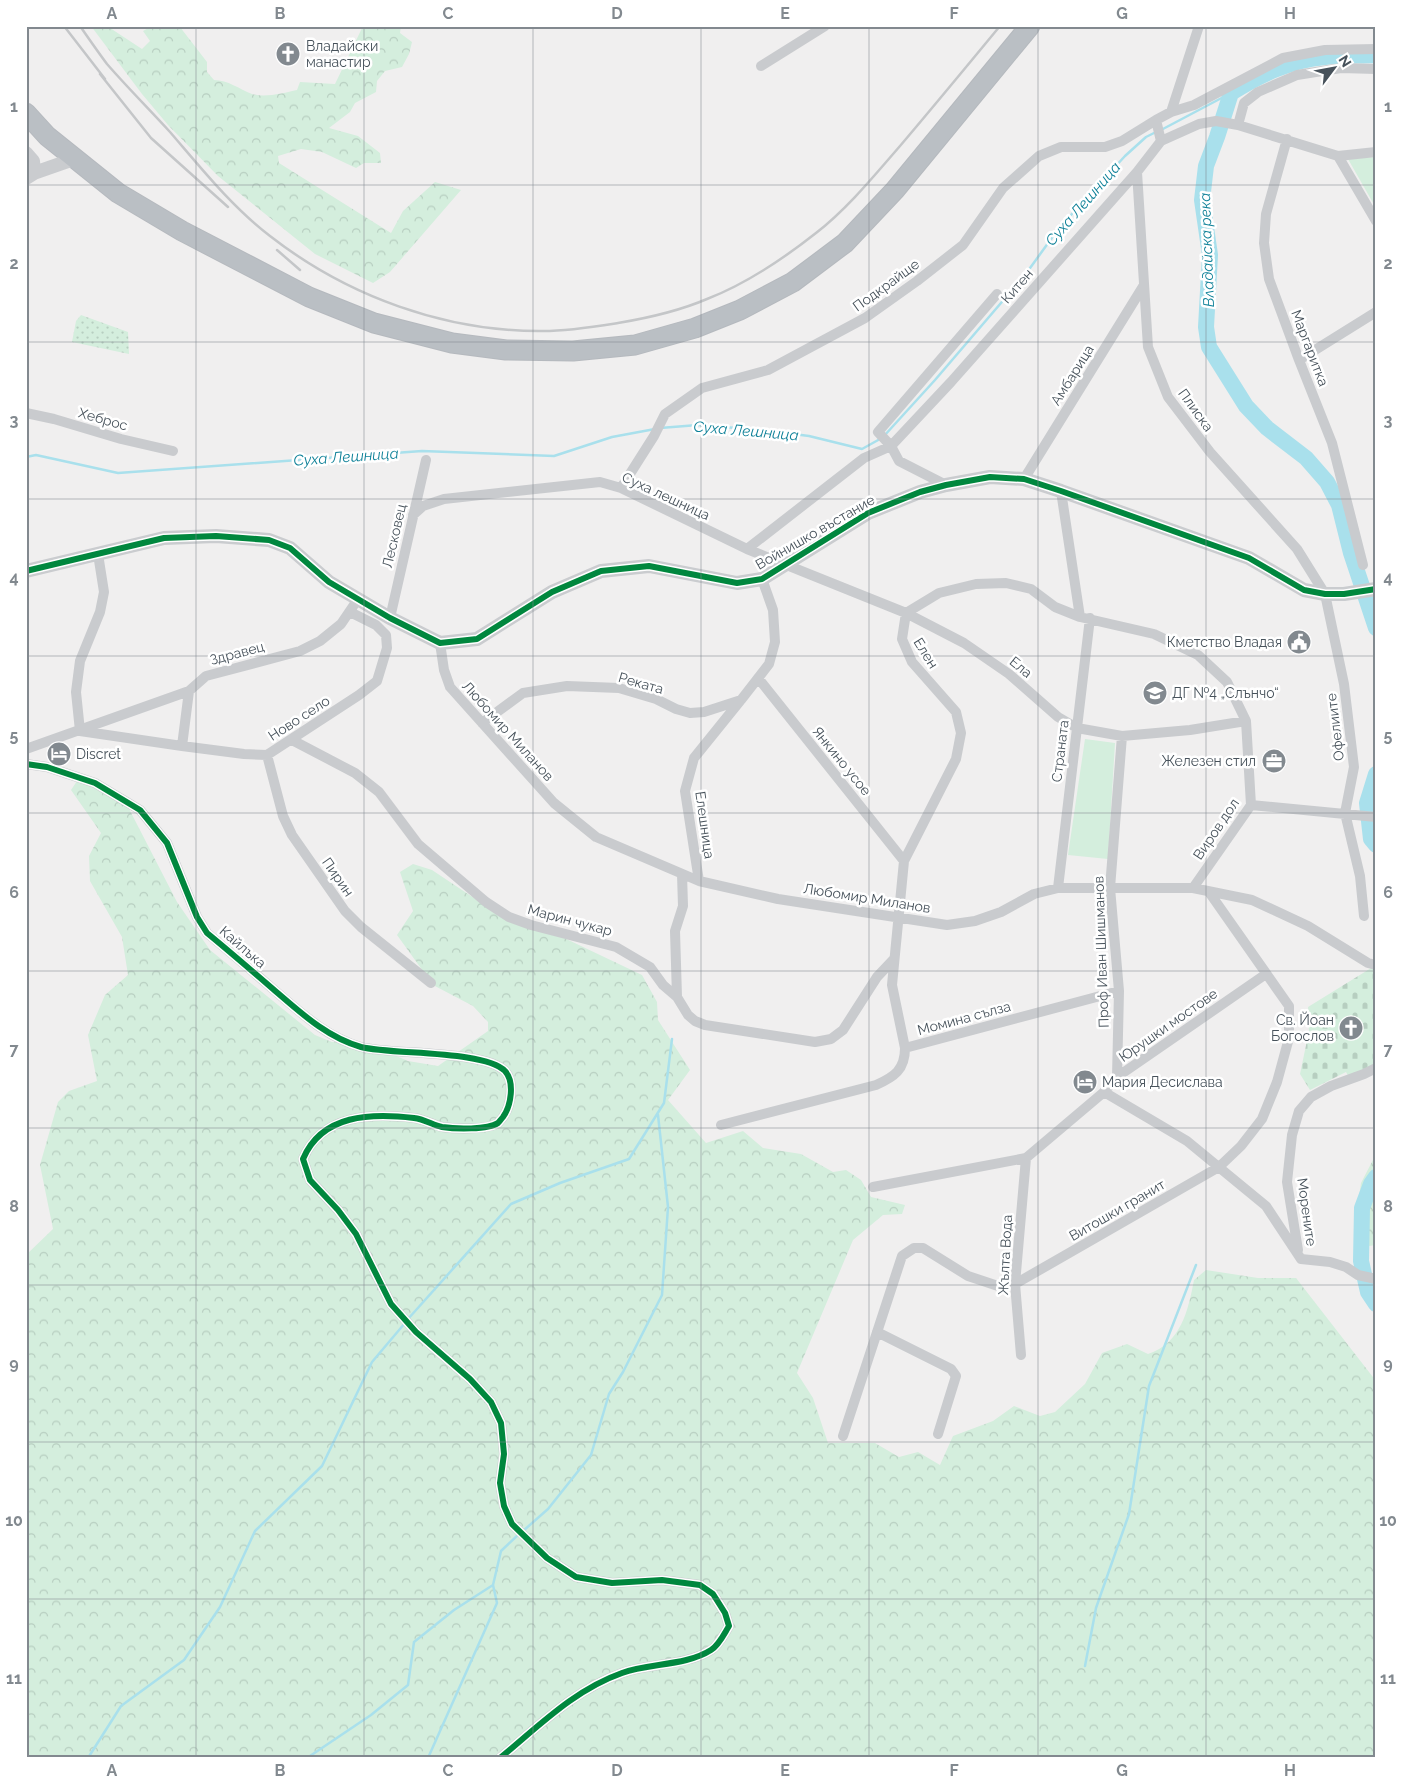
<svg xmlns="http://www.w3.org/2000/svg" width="1402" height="1784" viewBox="0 0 1402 1784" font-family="Raleway,sans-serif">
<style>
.grass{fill:url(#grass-dots)}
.forest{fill:url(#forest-crowns)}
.cemetery{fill:url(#cemetery-stones)}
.park{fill:#d4eedd}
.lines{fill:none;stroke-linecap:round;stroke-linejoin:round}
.stream{stroke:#a9e0ec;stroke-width:2.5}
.river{stroke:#a9e0ec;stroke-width:16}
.highway-casing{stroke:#b5b9be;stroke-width:21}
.street{stroke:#c9cbce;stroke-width:10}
.secondary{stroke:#cacccf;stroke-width:14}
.highway{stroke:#babfc4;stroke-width:19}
.rail{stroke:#c4c6c8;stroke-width:2.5}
.cycleway-casing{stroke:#fff;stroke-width:9}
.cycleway{stroke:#00873e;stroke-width:6}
.grid{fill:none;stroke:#82898f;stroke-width:1;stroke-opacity:0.55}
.labels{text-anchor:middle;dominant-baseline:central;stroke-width:5;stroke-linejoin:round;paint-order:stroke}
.poi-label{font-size:14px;fill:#47525b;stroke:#fff;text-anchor:start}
.street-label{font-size:14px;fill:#47525b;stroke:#fff}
.water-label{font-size:15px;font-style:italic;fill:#0e8198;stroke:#fff}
.neatline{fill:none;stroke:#82898f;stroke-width:2}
.grid-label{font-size:16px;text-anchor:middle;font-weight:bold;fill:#82898f}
</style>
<defs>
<pattern id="grass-dots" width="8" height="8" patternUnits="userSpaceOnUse" patternTransform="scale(1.25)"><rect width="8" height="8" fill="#d4eedd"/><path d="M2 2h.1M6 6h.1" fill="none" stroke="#b7cec0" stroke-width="1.8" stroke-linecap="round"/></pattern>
<pattern id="forest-crowns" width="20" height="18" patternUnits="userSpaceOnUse" patternTransform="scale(1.25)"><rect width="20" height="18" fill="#d4eedd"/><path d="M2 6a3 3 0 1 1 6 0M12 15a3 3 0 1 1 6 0" fill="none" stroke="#b7cec0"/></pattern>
<pattern id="cemetery-stones" width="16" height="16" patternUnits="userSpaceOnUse" patternTransform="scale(1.25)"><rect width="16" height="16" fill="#d4eedd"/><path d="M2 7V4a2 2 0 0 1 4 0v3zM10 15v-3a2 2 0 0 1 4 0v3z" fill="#b7cec0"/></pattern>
</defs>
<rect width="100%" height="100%" fill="#f0efef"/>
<path class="grass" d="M81 315 128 332 129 354 72 342 76 321Z"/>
<path class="forest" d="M91 26H107L142 49 150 41 143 31 152 26 180 27 207 62V72L214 80C228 80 239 89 252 94 265 98 284 93 297 90L300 82 335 84 363 26H401L400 33 412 42 409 54 402 67 385 71 377 81 376 92 355 103 350 112 329 128 358 136 380 153 381 163H364L356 168 322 152 301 149 278 156 279 163 391 233 403 211 435 182 461 190 390 272 373 283 315 254 218 176 168 125 142 94Z
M79 778 125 801 177 902 210 950 315 1035 332 1042 368 1044 408 1061 438 1066 488 1031V1022L473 1006 433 985 397 935 413 911 400 872 413 864 432 870 504 918 560 936 642 975 657 1002 658 1020 690 1070 668 1100 706 1143 743 1131 763 1148 801 1154 833 1172 846 1170 861 1180 871 1197 905 1205 902 1214 883 1215 853 1240 797 1373 813 1398 828 1443H875L899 1457 918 1452 940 1465 953 1436 993 1421 1014 1406 1040 1416 1055 1412 1085 1384 1102 1353 1127 1344 1148 1354C1181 1343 1188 1311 1194 1280L1206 1270 1258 1278H1296L1376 1381V1758H26V1255L53 1229 40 1165 58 1102 69 1091 97 1081 88 1035 105 995 128 975 122 937 90 881 89 856 101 833 71 790Z
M1376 1154V1245L1362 1247 1355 1226 1361 1183Z"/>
<path class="cemetery" d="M1376 965V1068L1350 1079 1346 1072 1310 1090 1300 1074 1309 1031 1308 1007Z"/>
<path class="park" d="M1376 157V208L1348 159Z
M1085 739 1115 743 1108 859 1068 855Z"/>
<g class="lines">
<path class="stream" d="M1161 130 1231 93
M660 428 698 425 762 430 809 436 862 449 880 439
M884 436 935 380 1025 275 1059 228 1125 156 1146 137 1156 132
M26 457 36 455 118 473 422 451 554 456 612 437 655 429
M408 1319 511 1204 560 1183 629 1159 664 1103 672 1039
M523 1531 548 1509 591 1455 609 1394 623 1372 662 1295 668 1207 658 1115
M1085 1666 1096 1608 1129 1514 1149 1386 1196 1265
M88 1758 121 1706 184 1660 220 1607 255 1531 322 1466 372 1362 405 1323
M307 1758 371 1715 408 1685 414 1642 454 1610 493 1585 501 1551 519 1534
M428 1758 497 1603 493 1585"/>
<path class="river" d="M1376 55C1359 56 1342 55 1325 57 1290 60 1260 75 1231 93L1217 137 1206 166 1202 200 1210 255 1206 327 1209 347 1246 406 1267 428 1306 458 1327 482 1339 505 1351 553 1376 628
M1376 774 1367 803 1371 839 1376 845
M1376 1177 1371 1184 1362 1208 1361 1261 1368 1292 1376 1304"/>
<defs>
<path id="highway" d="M26 113 47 136 118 193 182 231 309 297 374 323 452 343 506 350 573 351 635 345 695 328 740 310 793 282 845 243 895 190 1030 26"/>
</defs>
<use href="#highway" class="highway-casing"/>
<path class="street" d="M761 66 825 26
M1171 112 1199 26
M1156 120 1161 141
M1238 125 1244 103 1258 92 1297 75 1341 68 1376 69
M1287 139 1266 214 1264 243 1269 279 1299 360 1332 443 1363 565
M1338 156 1376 221
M1137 172 1148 347 1168 397 1210 452 1297 549 1325 594 1344 684 1354 767 1345 813 1360 876 1364 916
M997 294 878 432 891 446 951 382 1137 172 1161 141 1199 124 1216 121 1238 125 1338 156 1376 152
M1299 360 1376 312
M26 413 54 419 121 439 173 451
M1024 479 1144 285
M621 488 654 436 665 414 702 388 768 370 865 318 917 281 963 245 1003 188 1039 156 1061 147H1105L1122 141 1156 120 1171 112 1194 105 1283 58 1325 50 1376 49
M1061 491 1080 617
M413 515 423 506 444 499 600 482 621 488 747 549 906 613 964 643 1009 674 1058 717 1077 728 1122 736 1190 730 1246 721
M747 549 864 458 891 446 899 461 946 485
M98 554 104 592 100 612 80 661 76 692 80 731 182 746 244 754 267 755 359 695 377 681 387 648 386 635 376 625 350 612
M390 618 426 460
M440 643 444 670 450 687 554 803 596 837 699 881 778 899 947 925 975 921 1001 912 1034 894 1058 888H1193L1252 900 1308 926 1368 963 1376 965
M758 678 904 861
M482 723 523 693 567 686 619 688 656 699 676 709 690 713 704 712 741 700 769 664 775 642 773 610 762 579
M292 740 355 773 379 792 418 844 486 902 509 917 531 925 616 947 650 967 663 985 677 997 688 1015 695 1021 705 1025 815 1042 831 1039 843 1030 877 977 894 959
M182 746 189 691
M26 749 189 691 206 676 300 651 320 641 341 624 358 599
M267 755 283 816 292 835 345 911 361 927 431 983
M26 764 47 767 95 783 140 810 167 843 197 917 207 933C229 951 251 970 273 989 300 1012 326 1037 361 1047 392 1055 484 1050 505 1071 515 1082 511 1106 503 1117 503 1117 499 1122 498 1123 488 1130 455 1129 442 1127 433 1125 424 1119 414 1118 371 1113 322 1114 303 1159L310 1180 338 1210 356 1234 391 1304 416 1332 470 1379 491 1402 501 1423 504 1454 500 1483 504 1506 512 1524 547 1558 576 1577 612 1583 662 1580 700 1585 713 1594 725 1613 729 1626C724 1634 719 1645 711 1650 686 1666 649 1663 622 1673 574 1690 539 1726 500 1758
M1251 805 1376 817
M699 881 685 791 694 758 740 701
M1058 888 1090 618
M677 997 675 931 683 906 682 874
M905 1048 892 985 904 861 956 759 961 733 956 712 912 662 902 639 906 613 939 593 976 584 1006 583 1031 589 1055 607 1080 617 1154 634 1198 655 1227 682 1246 721 1251 805 1193 888
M1117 1077 1119 991 1110 888 1122 736
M1104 1092 1187 1141 1266 1206 1301 1259
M721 1125 876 1085C894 1077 905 1070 905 1048L1119 991
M873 1187 1026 1158 1104 1092 1117 1077 1266 974
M1298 1250 1287 1182 1292 1135 1299 1111 1311 1097 1331 1086 1364 1074 1376 1068
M1301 1259 1330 1262 1346 1267 1358 1275 1376 1279
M877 1332 951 1369 956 1376 938 1434
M1021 1355 1015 1284 1026 1158
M843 1436 902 1256 914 1248H923L968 1276 998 1286 1015 1284 1219 1167 1241 1146 1262 1119 1277 1082 1289 1038V1006L1209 892"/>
<path class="secondary" d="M26 153 33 161 34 173
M26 178 34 173 74 159
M26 571 164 538 216 536 269 540 290 548 329 582 390 618 440 643 477 639 552 592 601 571 649 566 737 583 762 579 868 513 920 492 946 485 990 477 1024 479 1061 491 1249 558 1304 590 1325 594H1344L1376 589"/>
<use href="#highway" class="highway"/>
<path class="rail" d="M64 26 105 79
M80 26C89 39 98 52 107 64 127 87 149 109 170 132 201 168 232 207 270 236 347 296 445 332 543 331 569 331 593 327 618 323 648 318 679 311 707 299 746 284 783 259 816 233 847 209 874 176 900 146 934 106 967 66 1000 26
M100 74 151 138 228 207
M277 250 300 270"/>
<defs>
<path id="cycleway" d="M26 571 164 538 216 536 269 540 290 548 329 582 390 618 440 643 477 639 552 592 601 571 649 566 737 583 762 579 868 513 920 492 946 485 990 477 1024 479 1061 491 1249 558 1304 590 1325 594H1344L1376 589
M26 764 47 767 95 783 140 810 167 843 197 917 207 933C229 951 251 970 273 989 300 1012 326 1037 361 1047 392 1055 484 1050 505 1071 515 1082 511 1106 503 1117 503 1117 499 1122 498 1123 488 1130 455 1129 442 1127 433 1125 424 1119 414 1118 371 1113 322 1114 303 1159L310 1180 338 1210 356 1234 391 1304 416 1332 470 1379 491 1402 501 1423 504 1454 500 1483 504 1506 512 1524 547 1558 576 1577 612 1583 662 1580 700 1585 713 1594 725 1613 729 1626C724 1634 719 1645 711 1650 686 1666 649 1663 622 1673 574 1690 539 1726 500 1758"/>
</defs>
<use href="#cycleway" class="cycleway-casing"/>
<use href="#cycleway" class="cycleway"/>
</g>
<path class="grid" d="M196 26V1758M364 26V1758M533 26V1758M701 26V1758M869 26V1758M1038 26V1758M1206 26V1758M26 185H1376M26 342H1376M26 499H1376M26 656H1376M26 813H1376M26 971H1376M26 1128H1376M26 1285H1376M26 1442H1376M26 1599H1376"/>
<defs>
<symbol id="church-disc" viewBox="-11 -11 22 22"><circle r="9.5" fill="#82898f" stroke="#fff"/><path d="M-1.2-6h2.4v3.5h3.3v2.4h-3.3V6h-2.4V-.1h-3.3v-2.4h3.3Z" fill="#fff"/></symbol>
<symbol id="civic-disc" viewBox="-11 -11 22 22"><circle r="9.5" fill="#82898f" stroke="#fff"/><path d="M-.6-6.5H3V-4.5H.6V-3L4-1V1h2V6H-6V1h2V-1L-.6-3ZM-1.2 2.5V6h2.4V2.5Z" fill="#fff"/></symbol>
<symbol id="school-disc" viewBox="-11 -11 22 22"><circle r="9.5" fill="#82898f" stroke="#fff"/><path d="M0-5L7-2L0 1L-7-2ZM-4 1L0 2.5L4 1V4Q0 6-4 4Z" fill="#fff"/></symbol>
<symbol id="hotel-disc" viewBox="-11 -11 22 22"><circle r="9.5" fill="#82898f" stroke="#fff"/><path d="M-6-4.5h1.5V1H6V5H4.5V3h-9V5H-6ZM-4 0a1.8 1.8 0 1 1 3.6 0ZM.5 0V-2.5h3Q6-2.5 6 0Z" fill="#fff"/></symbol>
<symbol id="office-disc" viewBox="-11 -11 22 22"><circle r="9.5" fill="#82898f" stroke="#fff"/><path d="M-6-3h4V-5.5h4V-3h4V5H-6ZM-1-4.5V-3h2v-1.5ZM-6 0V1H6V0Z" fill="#fff"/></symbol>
</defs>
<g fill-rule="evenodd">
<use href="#church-disc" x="274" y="40" width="28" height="28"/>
<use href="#civic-disc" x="1285" y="628" width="28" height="28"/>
<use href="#school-disc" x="1141" y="679" width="28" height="28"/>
<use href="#hotel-disc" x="45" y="740" width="28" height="28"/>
<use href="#office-disc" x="1260" y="747" width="28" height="28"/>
<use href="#church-disc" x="1337" y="1014" width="28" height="28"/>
<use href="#hotel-disc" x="1071" y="1068" width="28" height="28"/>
</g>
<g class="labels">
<g class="poi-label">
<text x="306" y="46">Владайски<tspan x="306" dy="16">манастир</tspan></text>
<text x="1282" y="642" text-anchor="end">Кметство Владая</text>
<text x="1172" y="693">ДГ №4 „Слънчо“</text>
<text x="76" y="754">Discret</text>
<text x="1256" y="761" text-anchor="end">Железен стил</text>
<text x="1334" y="1020" text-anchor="end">Св. Йоан<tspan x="1334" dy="16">Богослов</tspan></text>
<text x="1102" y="1082">Мария Десислава</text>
</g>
<g class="street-label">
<text transform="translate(886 285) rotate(-36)">Подкрайще</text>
<text transform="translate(1017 286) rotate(-49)">Китен</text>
<text transform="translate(1310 348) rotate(69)">Маргаритка</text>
<text transform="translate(1072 375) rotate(-58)">Амбарица</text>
<text transform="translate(1196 410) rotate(54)">Плиска</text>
<text transform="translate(103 419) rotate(16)">Хеброс</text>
<text transform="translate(666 496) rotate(25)">Суха лешница</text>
<text transform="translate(815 532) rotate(-30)">Войнишко въстание</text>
<text transform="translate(394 536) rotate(-77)">Лесковец</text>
<text transform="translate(237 653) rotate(-15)">Здравец</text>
<text transform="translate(926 653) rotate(58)">Елен</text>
<text transform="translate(1021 667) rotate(39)">Ела</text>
<text transform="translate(641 683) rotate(16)">Реката</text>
<text transform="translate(299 718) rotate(-33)">Ново село</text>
<text transform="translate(1335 727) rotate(-97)">Офелиите</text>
<text transform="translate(508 731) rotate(48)">Любомир Миланов</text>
<text transform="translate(1060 751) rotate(-83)">Страната</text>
<text transform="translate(842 761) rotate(51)">Янкино усое</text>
<text transform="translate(705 825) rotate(82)">Елешница</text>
<text transform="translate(1216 829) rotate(-56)">Виров дол</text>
<text transform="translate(338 877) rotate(55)">Пирин</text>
<text transform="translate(867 898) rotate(9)">Любомир Миланов</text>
<text transform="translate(570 920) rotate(15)">Марин чукар</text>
<text transform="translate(243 947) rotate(41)">Кайлъка</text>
<text transform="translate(1101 952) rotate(-92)">Проф Иван Шишманов</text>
<text transform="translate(964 1018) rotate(-15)">Момина сълза</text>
<text transform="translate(1168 1025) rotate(-35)">Юрушки мостове</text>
<text transform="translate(1117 1210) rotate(-30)">Витошки гранит</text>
<text transform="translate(1307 1212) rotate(82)">Морените</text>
<text transform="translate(1005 1255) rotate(-87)">Жълта Вода</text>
</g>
<g class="water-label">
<text transform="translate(1083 204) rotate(-49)">Суха Лешница</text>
<text transform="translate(1207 250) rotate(-92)">Владайска река</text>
<text transform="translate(746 431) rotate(5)">Суха Лешница</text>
<text transform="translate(346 457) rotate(-4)">Суха Лешница</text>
</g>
</g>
<rect width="1402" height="1784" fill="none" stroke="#ffffff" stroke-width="55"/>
<g transform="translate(1334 68) rotate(58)" stroke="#ffffff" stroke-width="4" paint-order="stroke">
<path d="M0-4L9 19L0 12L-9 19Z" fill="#47525b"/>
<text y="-8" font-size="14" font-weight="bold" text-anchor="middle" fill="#47525b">N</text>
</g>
<rect x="28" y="28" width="1346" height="1728" class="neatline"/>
<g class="grid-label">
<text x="112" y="19">A</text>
<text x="280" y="19">B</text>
<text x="448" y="19">C</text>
<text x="617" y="19">D</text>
<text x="785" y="19">E</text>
<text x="954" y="19">F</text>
<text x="1122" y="19">G</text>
<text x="1290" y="19">H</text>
<text x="14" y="112">1</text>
<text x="1388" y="112">1</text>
<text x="14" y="269">2</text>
<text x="1388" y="269">2</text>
<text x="14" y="426">3</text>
<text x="1388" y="426">3</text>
<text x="14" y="583">4</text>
<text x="1388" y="583">4</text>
<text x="14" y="741">5</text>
<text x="1388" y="741">5</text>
<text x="14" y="898">6</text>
<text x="1388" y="898">6</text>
<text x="14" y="1055">7</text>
<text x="1388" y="1055">7</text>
<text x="14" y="1212">8</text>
<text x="1388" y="1212">8</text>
<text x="14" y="1369">9</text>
<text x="1388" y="1369">9</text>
<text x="14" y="1526">10</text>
<text x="1388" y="1526">10</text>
<text x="14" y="1684">11</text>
<text x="1388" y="1684">11</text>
<text x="112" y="1776">A</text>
<text x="280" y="1776">B</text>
<text x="448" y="1776">C</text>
<text x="617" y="1776">D</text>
<text x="785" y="1776">E</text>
<text x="954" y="1776">F</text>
<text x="1122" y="1776">G</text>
<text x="1290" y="1776">H</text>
</g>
</svg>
